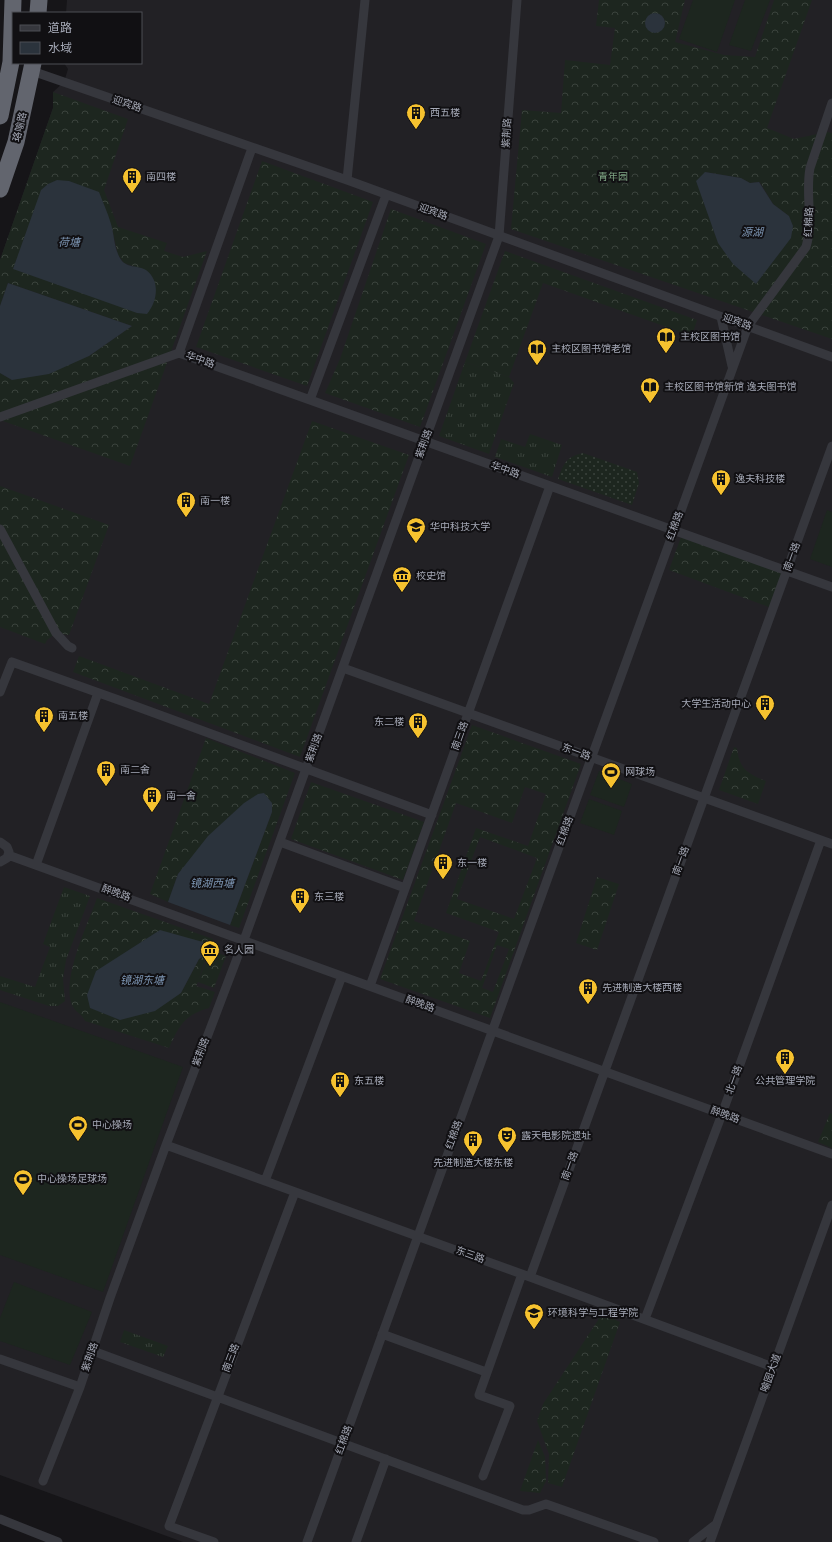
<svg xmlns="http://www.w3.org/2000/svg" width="832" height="1542" viewBox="0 0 832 1542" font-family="'Nunito Sans','Noto Sans SC',sans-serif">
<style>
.built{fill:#222125}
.grass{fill:url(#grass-tufts)}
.forest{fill:url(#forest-crowns);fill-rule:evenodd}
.garden{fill:url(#garden-dots)}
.pitch{fill:#1d261f}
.water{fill:#2b333c}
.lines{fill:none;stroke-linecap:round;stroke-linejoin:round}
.street{stroke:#36373d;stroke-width:9}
.highway{stroke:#62656e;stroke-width:17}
.labels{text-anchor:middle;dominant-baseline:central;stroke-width:4;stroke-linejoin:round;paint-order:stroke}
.street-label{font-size:10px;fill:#a7abb8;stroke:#111013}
.poi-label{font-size:10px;fill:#a7abb8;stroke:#111013;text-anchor:start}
.park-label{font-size:10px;fill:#7ea383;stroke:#111013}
.water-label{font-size:11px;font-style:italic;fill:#7d96b4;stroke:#111013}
</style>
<defs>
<pattern id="grass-tufts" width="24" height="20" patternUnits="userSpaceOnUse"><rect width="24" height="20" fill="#1d261f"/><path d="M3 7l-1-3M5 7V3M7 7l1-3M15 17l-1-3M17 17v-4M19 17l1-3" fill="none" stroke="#3b433d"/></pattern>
<pattern id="forest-crowns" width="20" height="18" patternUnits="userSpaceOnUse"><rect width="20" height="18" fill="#1d261f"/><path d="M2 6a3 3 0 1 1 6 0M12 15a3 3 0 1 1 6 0" fill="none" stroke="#3b433d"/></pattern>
<pattern id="garden-dots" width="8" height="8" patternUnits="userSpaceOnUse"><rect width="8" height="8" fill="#1d261f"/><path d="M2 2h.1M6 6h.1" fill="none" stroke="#3b433d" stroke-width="1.8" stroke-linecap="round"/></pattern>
</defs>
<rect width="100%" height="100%" fill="#161518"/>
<path class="built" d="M67 0H832V1542H183L0 1475V260L53 108V92L64 82 68 69 64 63H141V13H66Z"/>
<path class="grass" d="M465 362 509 377 514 383 489 454 439 436Z
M530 434 562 445 552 477 495 457 501 439 525 447Z
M64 887 90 896 66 960 63 979 65 1001 58 1006H49L0 990V976L35 987 50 947 43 944Z
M124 1330 168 1346 163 1357 120 1342Z"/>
<path class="forest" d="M599 0H685L675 42 724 55 755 57 774 0H812L767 128 794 139 827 132 832 133V339L511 229 522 110 561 113 565 60 610 65 615 28 596 26ZM661 15 665 21 655 32 649 30 645 24 647 18ZM705 172 741 178 750 183 760 182 773 204 789 216Z
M53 92 128 119 104 190 118 227 167 243 164 251 183 257 207 251 130 466 0 420V373L12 380 89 356 132 326 8 283 0 306V260L53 108ZM111 224 118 255 124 263 145 270 13 269Z
M262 161 373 202 307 386 196 347Z
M391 209 486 244 420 427 325 393 340 359Z
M505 251 697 320 692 336 543 283 509 377 465 362Z
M312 421 409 455 300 757 73 672 79 656 209 704Z
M0 486 109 525 69 635 56 633 47 640 45 644 0 627Z
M681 537 782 573 769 607 669 570Z
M472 725 581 764 490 1018 380 979ZM525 787 546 794 528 846 476 828 446 913 499 932 481 981 459 973 470 941 414 921 456 803 512 823ZM480 837 537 858 514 919 457 899ZM497 945 509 949 493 992 482 988Z
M206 738 295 773 239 928 230 925 272 812 190 860 178 874 168 902 150 894Z
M734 747 737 748C739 769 748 774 766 781L758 804 719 790Z
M311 782 424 822 403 880 291 839Z
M597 877 619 884 597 950 576 943Z
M97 898 213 939 198 981 207 960 212 962 215 952 226 956 214 988 198 982 196 986 215 992 209 1008C184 1015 179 1026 169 1048L85 1021C82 1014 75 1012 72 1005 61 979 88 924 97 898ZM203 942 204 956 199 959 181 993Z
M830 1113 832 1114V1148L818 1142Z
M602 1314 620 1322 562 1487 548 1483 549 1454 537 1421 543 1404Z
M538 1440 545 1457 546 1481 540 1493 520 1491Z"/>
<path class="garden" d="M583 453 637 472 639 483 632 505 558 479C564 463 566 457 583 453Z"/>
<path class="pitch" d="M693 0H735L717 52 679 39Z
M745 0H770L751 51 729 45Z
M827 510 832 512V567L810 559Z
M599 771 632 784 624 807 590 795Z
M589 799 622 811 614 835 580 823Z
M0 1002 183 1067 103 1292 0 1255Z
M14 1282 92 1312 70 1365 0 1341V1318Z"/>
<path class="water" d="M645 23a10 10 0 1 1 20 0a10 10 0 1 1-20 0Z
M705 172 741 178 750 183 759 182 773 204 789 216 793 226 791 238 756 284 733 264 718 243 696 181Z
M57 180 69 181 99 192C103 203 108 213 111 224 114 234 114 245 118 254 124 270 136 264 146 270 161 281 157 302 147 314L137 313 13 269 41 190 48 184Z
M8 283 132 326 89 356 49 374 12 380 0 373V306Z
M264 793 272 803V812L230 925 168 902 178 874 208 836 244 803 258 794Z
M160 930 203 942 208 951 204 956 199 959 181 993 155 1011 120 1020 90 1008 87 995 96 971Z"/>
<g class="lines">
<path class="street" d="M32 71 347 180 832 357
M347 180 365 0
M721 317 732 366
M179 353 832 587
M179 353 252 148
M310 400 386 195
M0 417 179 353
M0 529 56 633 68 646 72 648
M343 668 832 844
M0 692 12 662 127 703 432 815
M0 842 7 847 9 852 7 858 0 862
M280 842 405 888
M8 855 832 1154
M36 865 98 693
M370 986 550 486
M166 1145 530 1277 773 1367
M265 1181 342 976
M530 1277 832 446
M645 1319 722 1114 821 840
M382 1334 486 1372
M93 1351 523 1510H529L546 1504 654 1542
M0 1359 80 1387
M483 1476 510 1406 479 1395 522 1274
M43 1481 80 1387 110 1298 166 1145 244 940 499 236 517 0
M0 1519 58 1542
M214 1542 169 1526 295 1192
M307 1542 748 326 806 247C814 221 805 195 810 168L832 103
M356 1542 386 1459
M693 1542 715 1525
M710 1542 832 1205"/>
<path class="highway" d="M38 13 39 0
M0 116 11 62 13 0
M0 189 16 142 33 63"/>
</g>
<defs>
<symbol id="building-pin" viewBox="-11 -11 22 30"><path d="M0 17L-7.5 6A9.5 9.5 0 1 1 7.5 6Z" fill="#f6c22f" stroke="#111013"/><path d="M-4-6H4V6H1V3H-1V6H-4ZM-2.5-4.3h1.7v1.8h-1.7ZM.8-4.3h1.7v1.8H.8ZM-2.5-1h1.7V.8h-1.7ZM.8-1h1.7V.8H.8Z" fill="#111"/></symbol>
<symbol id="library-pin" viewBox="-11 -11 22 30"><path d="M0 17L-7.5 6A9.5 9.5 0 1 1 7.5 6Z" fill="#f6c22f" stroke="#111013"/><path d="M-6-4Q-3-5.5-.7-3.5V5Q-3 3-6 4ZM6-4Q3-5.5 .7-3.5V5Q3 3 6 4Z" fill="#111"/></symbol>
<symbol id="university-pin" viewBox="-11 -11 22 30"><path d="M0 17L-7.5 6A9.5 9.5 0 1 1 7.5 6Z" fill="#f6c22f" stroke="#111013"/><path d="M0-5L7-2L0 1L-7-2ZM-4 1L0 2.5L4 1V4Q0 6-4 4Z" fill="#111"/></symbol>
<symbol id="museum-pin" viewBox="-11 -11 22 30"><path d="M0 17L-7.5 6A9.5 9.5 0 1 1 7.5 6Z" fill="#f6c22f" stroke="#111013"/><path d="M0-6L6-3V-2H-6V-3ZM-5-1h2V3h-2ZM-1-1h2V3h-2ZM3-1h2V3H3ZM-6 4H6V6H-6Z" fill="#111"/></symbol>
<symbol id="stadium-pin" viewBox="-11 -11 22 30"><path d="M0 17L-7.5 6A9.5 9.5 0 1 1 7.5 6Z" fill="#f6c22f" stroke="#111013"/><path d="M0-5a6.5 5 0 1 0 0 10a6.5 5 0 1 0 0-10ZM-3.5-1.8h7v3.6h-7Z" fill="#111"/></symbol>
<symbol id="theatre-pin" viewBox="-11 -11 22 30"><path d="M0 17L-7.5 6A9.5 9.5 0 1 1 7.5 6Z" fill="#f6c22f" stroke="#111013"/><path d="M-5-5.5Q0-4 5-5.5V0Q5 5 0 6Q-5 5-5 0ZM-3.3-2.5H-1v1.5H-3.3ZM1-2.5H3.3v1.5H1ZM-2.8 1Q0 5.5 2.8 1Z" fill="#111"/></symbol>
</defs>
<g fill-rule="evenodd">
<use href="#building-pin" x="405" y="102" width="22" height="30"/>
<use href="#building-pin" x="121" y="166" width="22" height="30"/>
<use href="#library-pin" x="655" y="326" width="22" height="30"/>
<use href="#library-pin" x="526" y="338" width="22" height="30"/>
<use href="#library-pin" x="639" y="376" width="22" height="30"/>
<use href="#building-pin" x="710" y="468" width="22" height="30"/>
<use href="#building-pin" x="175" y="490" width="22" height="30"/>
<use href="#university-pin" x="405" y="516" width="22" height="30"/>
<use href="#museum-pin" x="391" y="565" width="22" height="30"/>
<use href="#building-pin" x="754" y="693" width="22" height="30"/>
<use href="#building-pin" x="33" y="705" width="22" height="30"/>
<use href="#building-pin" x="407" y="711" width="22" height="30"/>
<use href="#building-pin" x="95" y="759" width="22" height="30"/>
<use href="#stadium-pin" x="600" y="761" width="22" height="30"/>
<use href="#building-pin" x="141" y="785" width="22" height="30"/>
<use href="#building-pin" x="432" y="852" width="22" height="30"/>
<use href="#building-pin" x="289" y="886" width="22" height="30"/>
<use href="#museum-pin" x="199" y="939" width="22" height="30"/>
<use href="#building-pin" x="577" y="977" width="22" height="30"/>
<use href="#building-pin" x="774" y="1047" width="22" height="30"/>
<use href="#building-pin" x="329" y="1070" width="22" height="30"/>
<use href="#stadium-pin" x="67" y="1114" width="22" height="30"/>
<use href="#theatre-pin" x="496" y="1125" width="22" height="30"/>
<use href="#building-pin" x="462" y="1129" width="22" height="30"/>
<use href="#stadium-pin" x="12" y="1168" width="22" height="30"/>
<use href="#university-pin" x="523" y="1302" width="22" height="30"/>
</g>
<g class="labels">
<g class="street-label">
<text transform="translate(127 104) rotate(19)">迎宾路</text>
<text transform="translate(20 127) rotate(-76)">珞喻路</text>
<text transform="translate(507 133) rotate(-86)">紫荆路</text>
<text transform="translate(433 212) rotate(20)">迎宾路</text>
<text transform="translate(809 222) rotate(-87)">红棉路</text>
<text transform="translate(737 322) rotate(20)">迎宾路</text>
<text transform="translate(200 360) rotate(20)">华中路</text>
<text transform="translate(424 444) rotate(-70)">紫荆路</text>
<text transform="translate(505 470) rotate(20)">华中路</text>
<text transform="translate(675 526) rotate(-70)">红棉路</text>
<text transform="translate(792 557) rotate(-70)">南一路</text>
<text transform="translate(460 736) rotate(-70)">南三路</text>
<text transform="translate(314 748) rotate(-70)">紫荆路</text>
<text transform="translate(576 752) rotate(20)">东一路</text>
<text transform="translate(565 831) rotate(-70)">红棉路</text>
<text transform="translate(681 861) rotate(-70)">南一路</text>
<text transform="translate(116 893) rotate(20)">醉晚路</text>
<text transform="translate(420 1004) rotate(20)">醉晚路</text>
<text transform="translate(201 1052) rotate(-69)">紫荆路</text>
<text transform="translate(734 1080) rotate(-70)">北一路</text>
<text transform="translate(725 1115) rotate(20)">醉晚路</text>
<text transform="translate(454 1135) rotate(-70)">红棉路</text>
<text transform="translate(570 1166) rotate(-70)">南一路</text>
<text transform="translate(470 1255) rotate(20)">东三路</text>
<text transform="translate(90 1357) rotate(-71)">紫荆路</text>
<text transform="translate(231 1358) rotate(-69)">南三路</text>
<text transform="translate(771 1373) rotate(-70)">喻园大道</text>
<text transform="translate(344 1440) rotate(-70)">红棉路</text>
</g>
<g class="poi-label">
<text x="430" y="113">西五楼</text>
<text x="146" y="177">南四楼</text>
<text x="680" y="337">主校区图书馆</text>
<text x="551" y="349">主校区图书馆老馆</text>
<text x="664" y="387">主校区图书馆新馆 逸夫图书馆</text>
<text x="735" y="479">逸夫科技楼</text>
<text x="200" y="501">南一楼</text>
<text x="430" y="527">华中科技大学</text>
<text x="416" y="576">校史馆</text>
<text x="751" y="704" text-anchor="end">大学生活动中心</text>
<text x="58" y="716">南五楼</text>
<text x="404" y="722" text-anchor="end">东二楼</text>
<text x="120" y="770">南二舍</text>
<text x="625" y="772">网球场</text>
<text x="166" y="796">南一舍</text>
<text x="457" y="863">东一楼</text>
<text x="314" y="897">东三楼</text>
<text x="224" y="950">名人园</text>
<text x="602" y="988">先进制造大楼西楼</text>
<text x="354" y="1081">东五楼</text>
<text x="785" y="1081" text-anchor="middle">公共管理学院</text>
<text x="92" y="1125">中心操场</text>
<text x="521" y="1136">露天电影院遗址</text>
<text x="473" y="1163" text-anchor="middle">先进制造大楼东楼</text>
<text x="37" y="1179">中心操场足球场</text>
<text x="548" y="1313">环境科学与工程学院</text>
</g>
<g class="park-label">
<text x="613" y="177">青年园</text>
</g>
<g class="water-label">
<text x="752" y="232">源湖</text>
<text x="69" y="242">荷塘</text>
<text x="212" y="883">镜湖西塘</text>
<text x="142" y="980">镜湖东塘</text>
</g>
</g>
<rect x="12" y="12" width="130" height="52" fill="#111013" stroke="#4d4e55"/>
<rect x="20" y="25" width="20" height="6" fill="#36373d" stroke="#4d4e55"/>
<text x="48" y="32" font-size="12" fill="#a7abb8">道路</text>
<rect x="20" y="42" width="20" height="12" fill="#2b333c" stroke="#4d4e55"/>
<text x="48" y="52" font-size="12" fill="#a7abb8">水域</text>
</svg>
